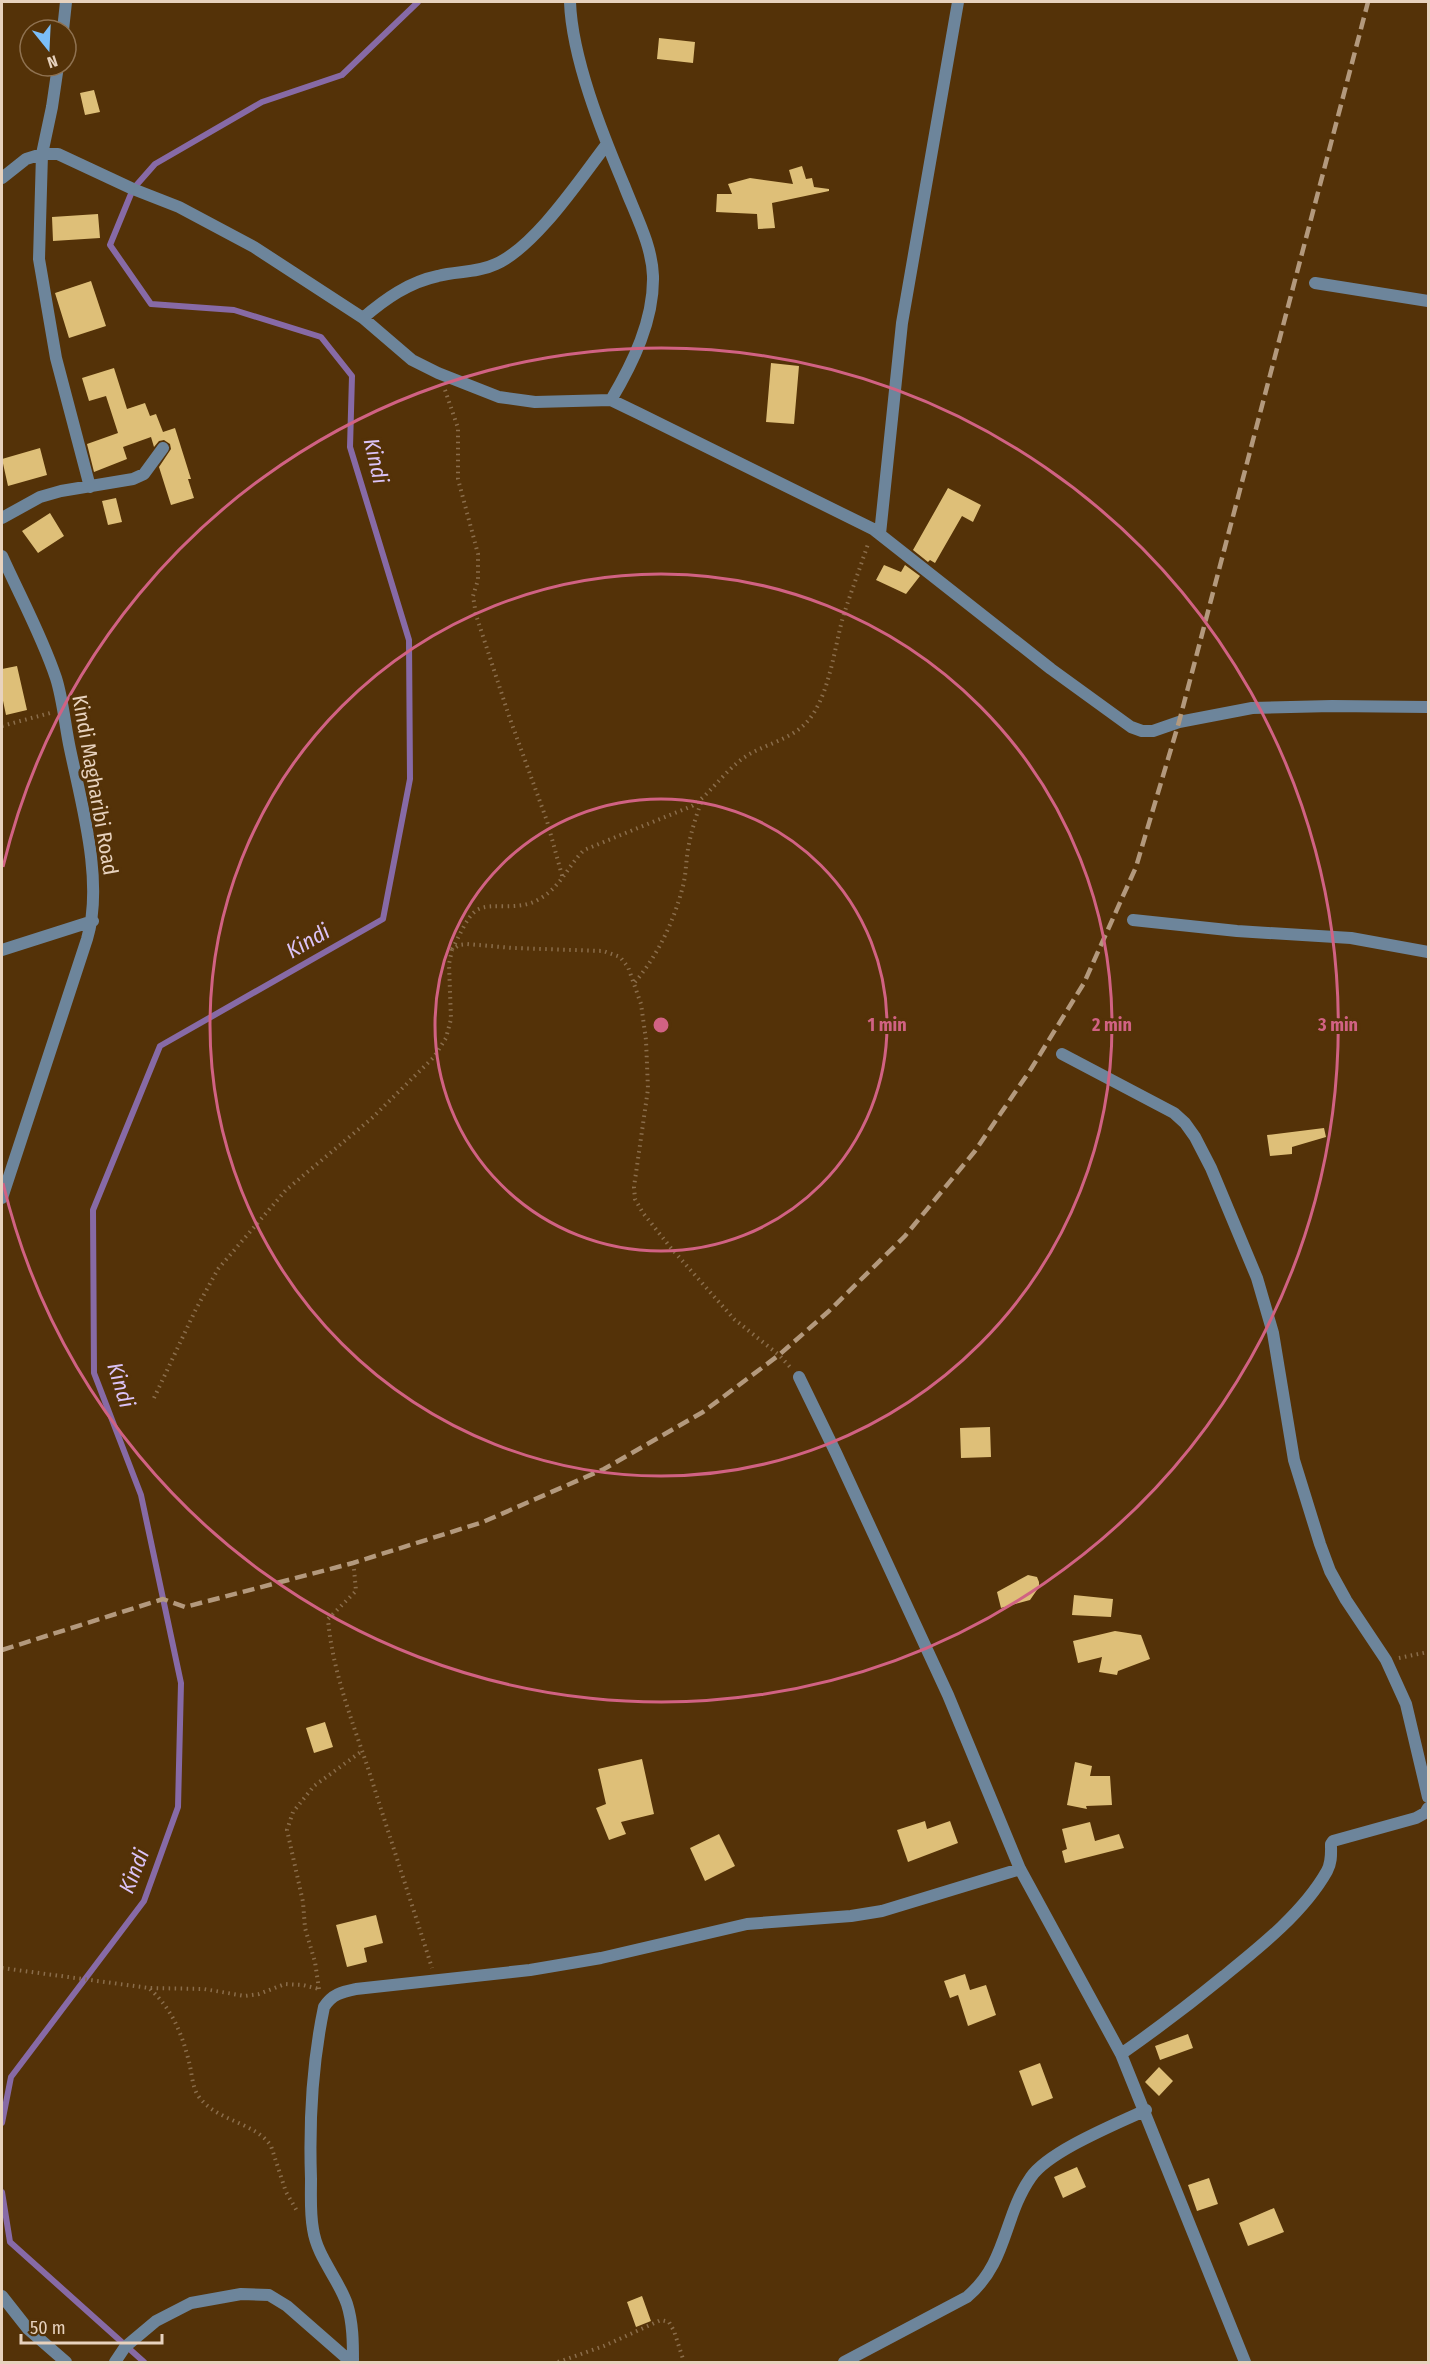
<svg xmlns="http://www.w3.org/2000/svg" width="1430" height="2364" viewBox="0 0 1430 2364" font-family="'Fira Sans Condensed',sans-serif">
<style>
.lines{fill:none;stroke-linecap:round;stroke-linejoin:round}
.stream{stroke:#876aa6;stroke-width:6}
.building{fill:#debf78}
.path{stroke:#8a6d4b;stroke-width:4;stroke-dasharray:1.5 4.5;stroke-linecap:butt}
.minor{stroke:#6d859b;stroke-width:12}
.rail{stroke:#b3997d;stroke-width:4.5;stroke-dasharray:12 6;stroke-linecap:butt}
.ring{fill:none;stroke:#d16283;stroke-width:3}
.labels{text-anchor:middle;dominant-baseline:central;stroke-width:6;stroke-linejoin:round;paint-order:stroke}
.street-label{font-size:21px;fill:#e7d2be;stroke:#543208}
.water-label{font-size:22px;font-style:italic;fill:#dbc3f7;stroke:#543208}
.centre{fill:#d16283;stroke:#543208;stroke-width:3}
.ring-label{font-size:18px;text-anchor:middle;font-weight:bold;fill:#d16283;stroke:#543208;stroke-width:6;stroke-linejoin:round;paint-order:stroke}
</style>
<rect width="100%" height="100%" fill="#543208"/>
<g class="lines">
<path class="stream" d="M2 2123 11 2077 144 1901 178 1807 181 1683 141 1495 94 1373 93 1210 160 1046 383 919 410 779 409 640 350 447 352 376 321 337 234 310 151 304 110 245 133 189 155 164 262 102 342 75 418 2
M2 2192 10 2242 144 2362"/>
</g>
<path class="building" d="M659 38 695 42 693 63 657 59Z
M94 90 100 112 85 115 80 93Z
M802 166 806 179 812 178 814 187 829 189V191L772 203 775 228 758 229 757 214 716 212 717 194H732L728 184 750 178 793 184 789 170Z
M98 214 100 238 53 241 52 217Z
M91 281 106 326 69 338 55 293Z
M771 363 799 366 794 424 766 422Z
M114 368 127 409 145 403 150 416 156 414 163 432 175 428 191 479H188L194 498 171 505 159 467 171 449 170 444 164 440 159 441 154 447 151 437 123 447 127 459 94 472 87 444 118 433 106 396 89 401 82 378Z
M40 448 47 475 8 486 2 459Z
M948 488 981 505 973 522 962 516 935 563 930 560 928 562 913 550Z
M116 498 122 522 108 525 102 501Z
M50 513 64 536 38 553 22 531Z
M884 565 901 572 905 565 920 576 906 594 876 580Z
M17 666 27 710 6 715 2 696V669Z
M1324 1128 1326 1137 1292 1147V1154L1270 1156 1267 1135Z
M990 1427 991 1457 961 1458 960 1428Z
M1028 1575 1037 1577 1039 1582V1587L1030 1600 1001 1608 997 1592Z
M1074 1595 1113 1599 1111 1617 1072 1615Z
M1115 1631 1141 1635 1150 1659 1118 1671 1117 1675 1099 1672 1102 1657 1078 1663 1073 1641Z
M325 1722 333 1747 314 1753 306 1728Z
M642 1759 654 1814 621 1822 626 1834 609 1840 596 1808 606 1804 598 1769Z
M1075 1762 1092 1766 1090 1776H1110L1112 1805 1086 1806 1087 1809 1067 1805Z
M925 1821 927 1829 950 1821 958 1843 908 1862 897 1830Z
M1090 1822 1095 1841 1119 1834 1124 1848 1065 1863 1062 1851 1067 1849 1062 1829Z
M719 1834 735 1866 705 1881 690 1848Z
M376 1915 383 1943 364 1948 367 1962 347 1967 336 1925Z
M965 1974 970 1990 986 1985 996 2015 968 2026 958 1995 950 1998 944 1981Z
M1188 2034 1193 2048 1160 2060 1155 2046Z
M1040 2063 1053 2098 1032 2106 1019 2071Z
M1159 2067 1173 2081 1159 2096 1145 2082Z
M1077 2167 1086 2187 1063 2198 1054 2177Z
M1209 2178 1218 2204 1197 2211 1188 2185Z
M1274 2208 1284 2232 1248 2246 1239 2223Z
M642 2296 651 2321 636 2327 627 2302Z"/>
<g class="lines">
<path class="path" d="M445 390 458 428V479L478 554V580L473 596 476 615 509 716 547 821 563 879
M2 726 50 713
M452 949C459 938 466 917 477 910 492 901 518 913 541 898 561 886 568 866 584 850L692 806C710 794 723 773 742 759 761 745 788 741 805 724 829 700 834 649 843 617 851 592 860 568 868 544
M635 982C658 955 674 921 683 886 686 874 686 861 688 849 691 832 696 816 702 800
M154 1398 195 1311 218 1269 286 1190 372 1118 434 1057 446 1038 451 1019 449 964 452 950 459 945 467 944 513 948 603 951 620 957 628 967 641 1004 646 1040 648 1089 634 1187 635 1199 643 1213 671 1248 734 1319 779 1355 790 1367
M354 1569 356 1591 328 1619C332 1669 352 1721 368 1768 389 1835 411 1901 432 1968
M1399 1658 1428 1652
M2 1968 149 1988 204 1989 245 1996 259 1994 285 1984 303 1985 319 1989
M150 1989C173 2010 183 2036 190 2066 192 2076 193 2089 199 2097 218 2122 255 2122 271 2146L286 2192 297 2211
M319 1989 315 1962 305 1928 303 1902 287 1830 293 1812 314 1786 362 1751
M558 2362 604 2346 661 2320 669 2322 674 2331 684 2362"/>
<path class="minor" d="M570 2C572 58 602 133 624 185 635 214 652 245 653 276 654 320 633 363 611 400
M63 30 66 2
M58 66 52 107 42 154 39 259 56 358 90 487
M2 178 26 159 42 154H58L133 189 179 207 254 247 363 318 412 360 438 373 499 397 535 402 611 400 640 414 873 529 1051 669 1131 727 1142 731H1153L1179 722 1252 708 1332 706 1428 707
M1315 283 1428 301
M363 318C385 299 409 282 438 276 458 271 477 273 496 264 536 246 580 179 607 144
M2 518 40 497 61 491 133 479 144 474 163 448
M880 534 902 323 958 2
M2 556C20 596 42 636 56 678 63 700 65 726 70 749 82 806 104 883 87 939L2 1198
M1133 920 1237 931 1351 938 1428 952
M2 950 93 921
M1062 1054 1174 1113 1185 1123 1195 1137 1211 1168 1257 1278 1273 1333 1294 1460 1320 1544 1330 1571 1346 1600 1386 1660 1406 1704 1428 1797
M799 1377 836 1453 948 1695 1020 1869 1121 2054 1245 2362
M1121 2054C1157 2029 1191 2003 1224 1976 1260 1947 1304 1912 1327 1871 1332 1862 1331 1853 1331 1844L1333 1841 1416 1818 1425 1813 1428 1808
M2 2296 28 2329 66 2362
M115 2362 125 2347 156 2321 191 2303 241 2294 269 2295 287 2306 351 2362
M353 2362C353 2343 353 2323 347 2304 338 2278 317 2257 313 2229 310 2213 311 2196 311 2179 309 2121 312 2064 324 2007 332 1994 342 1992 356 1989L530 1970 601 1958 747 1924 851 1916 882 1911 1020 1869
M844 2362 967 2297C1008 2262 1003 2217 1031 2177 1049 2151 1116 2124 1146 2110"/>
<path class="rail" d="M2 1650 163 1599 185 1607 353 1563 483 1522 604 1469 703 1412 779 1355 829 1311 905 1236 975 1151 1031 1069 1084 983 1136 867 1179 722 1368 2"/>
</g>
<g class="ring">
<circle cx="661" cy="1025" r="226"/>
<circle cx="661" cy="1025" r="451"/>
<path d="M3 867A677 677 0 1 1 3 1183"/>
</g>
<g class="labels">
<g class="street-label">
<text transform="translate(95 785) rotate(80)">Kindi Magharibi Road</text>
</g>
<g class="water-label">
<text transform="translate(376 461) rotate(77)">Kindi</text>
<text transform="translate(308 941) rotate(-30)">Kindi</text>
<text transform="translate(121 1385) rotate(73)">Kindi</text>
<text transform="translate(134 1871) rotate(-68)">Kindi</text>
</g>
</g>
<circle cx="661" cy="1025" r="9" class="centre"/>
<g class="ring-label">
<text x="887" y="1031">1 min</text>
<text x="1112" y="1031">2 min</text>
<text x="1338" y="1031">3 min</text>
</g>
<rect width="1430" height="2364" fill="none" stroke="#e7d2be" stroke-width="6"/>
<g transform="translate(48 48) rotate(162)"><circle r="28" fill="#543208" stroke="#8f7251" stroke-width="1.5"/>
<path d="M0-4.5L10 22L0 15L-10 22Z" fill="#7bbef8"/>
<text y="-9" font-size="16" font-weight="bold" text-anchor="middle" fill="#e7d2be">N</text>
</g>
<path d="M21 2334v9h141v-9" fill="none" stroke="#e7d2be" stroke-width="3"/>
<text x="30" y="2334" font-size="18" fill="#e7d2be" stroke="#543208" stroke-width="4.5" paint-order="stroke">50 m</text>
</svg>
